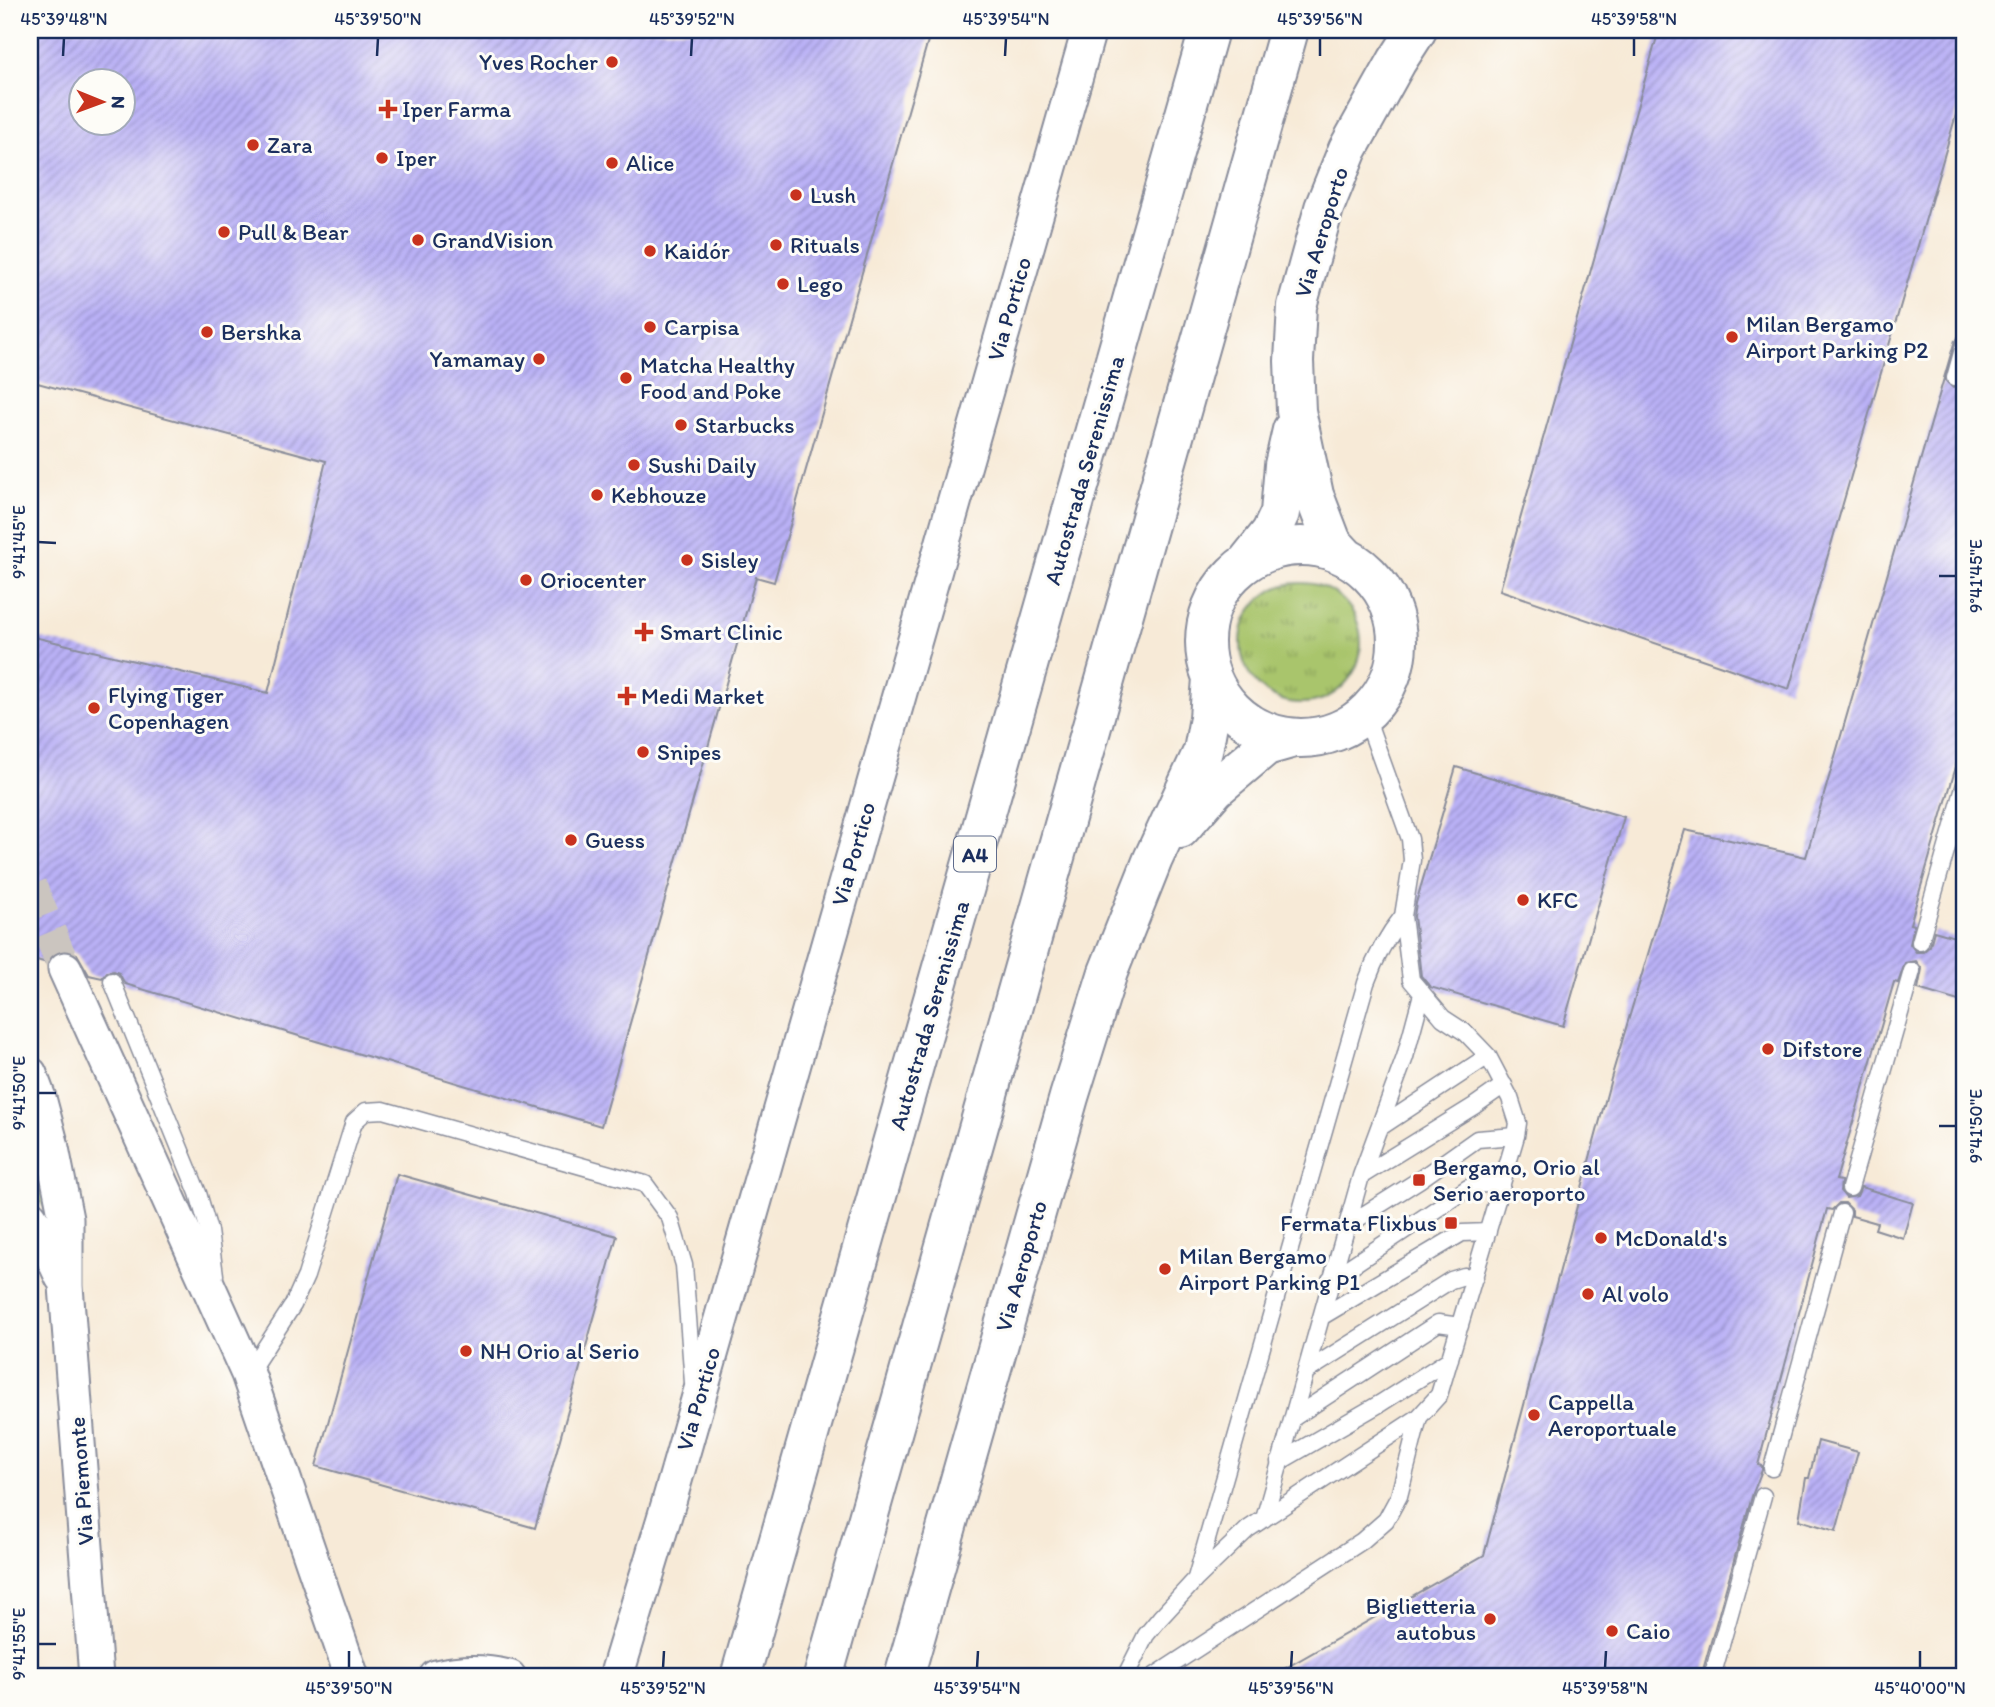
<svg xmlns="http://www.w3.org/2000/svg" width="1995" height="1707" viewBox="0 0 1995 1707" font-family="Itim,sans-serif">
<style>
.grass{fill:url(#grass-tufts);stroke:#627a65;stroke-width:2}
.building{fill:url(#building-hatch);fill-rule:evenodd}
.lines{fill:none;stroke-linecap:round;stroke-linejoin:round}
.minor-tunnel{stroke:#cbc5bf;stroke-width:33;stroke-dasharray:33 17;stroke-linecap:butt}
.service-casing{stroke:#898c9a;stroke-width:19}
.minor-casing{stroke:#898c9a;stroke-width:37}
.secondary-casing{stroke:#898c9a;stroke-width:42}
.motorway-casing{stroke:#898c9a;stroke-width:42}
.service{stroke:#fff;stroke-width:16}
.minor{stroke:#fff;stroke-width:33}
.secondary{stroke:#fff;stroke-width:38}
.motorway{stroke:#fff;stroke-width:38}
.ticks{fill:none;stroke:#1b2f5e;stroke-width:2.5}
.poi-dot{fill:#c8321e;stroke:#fdfcf7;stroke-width:2.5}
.labels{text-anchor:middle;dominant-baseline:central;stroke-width:6;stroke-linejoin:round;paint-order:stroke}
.shield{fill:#fdfcf7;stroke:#5f6c8c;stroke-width:2}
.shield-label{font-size:21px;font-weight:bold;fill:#1b2f5e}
.poi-label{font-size:23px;fill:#1b2f5e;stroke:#fdfcf7;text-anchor:start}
.street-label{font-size:23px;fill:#1b2f5e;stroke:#fdfcf7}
.neatline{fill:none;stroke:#1b2f5e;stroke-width:2.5}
.ticks-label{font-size:18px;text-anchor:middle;fill:#1b2f5e}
</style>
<defs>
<pattern id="grass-tufts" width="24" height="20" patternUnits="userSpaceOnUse" patternTransform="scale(1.75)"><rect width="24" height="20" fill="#a9c56c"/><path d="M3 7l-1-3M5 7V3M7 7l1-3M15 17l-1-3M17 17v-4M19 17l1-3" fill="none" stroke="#89a05c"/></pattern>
<pattern id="building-hatch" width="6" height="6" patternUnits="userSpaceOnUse" patternTransform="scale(1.75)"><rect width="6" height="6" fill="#bab1f6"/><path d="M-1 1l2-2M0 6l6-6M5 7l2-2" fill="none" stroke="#9690ca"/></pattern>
</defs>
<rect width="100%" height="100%" fill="#fdfcf7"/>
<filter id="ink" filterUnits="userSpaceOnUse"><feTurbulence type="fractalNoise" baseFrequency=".0143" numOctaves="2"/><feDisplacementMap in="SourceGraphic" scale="14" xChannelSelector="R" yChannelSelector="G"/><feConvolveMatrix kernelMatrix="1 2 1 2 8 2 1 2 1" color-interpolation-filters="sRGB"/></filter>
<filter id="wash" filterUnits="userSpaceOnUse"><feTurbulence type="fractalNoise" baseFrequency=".00686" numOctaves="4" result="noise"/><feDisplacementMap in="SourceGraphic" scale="28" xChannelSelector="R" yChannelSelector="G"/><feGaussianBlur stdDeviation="1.57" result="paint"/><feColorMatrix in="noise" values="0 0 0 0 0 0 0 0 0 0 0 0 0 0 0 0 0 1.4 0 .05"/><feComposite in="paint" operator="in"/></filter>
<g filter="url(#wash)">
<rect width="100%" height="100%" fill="#f7ead7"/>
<path class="grass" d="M1241 643a60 60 0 1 1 120 0a60 60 0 1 1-120 0Z
M30 1096 48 1216 44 1206 30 1192Z"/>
<g id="blocks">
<path class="building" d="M39 30H931L774 582 756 577 601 1126 125 984 119 973 114 971 107 972 102 978 89 975 77 954 68 950 56 952 47 963 30 958V636L268 693 326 461 30 381V66ZM80 80H122V122H80Z
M1659 30H1937L1965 37V84L1789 689 1500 590Z
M1955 340 1945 380 1953 388 1962 386 1965 380V736L1910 924 1914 925 1910 944 1916 952H1923L1930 946 1934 931 1965 940V1003L1918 989 1922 969 1916 961 1905 963 1898 983 1894 982 1836 1180 1841 1181 1840 1191 1846 1198 1857 1196 1861 1187 1913 1203 1903 1238 1875 1229 1877 1223 1852 1216V1210L1845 1203H1839L1832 1210 1827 1209 1758 1465 1762 1466V1470L1753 1493 1701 1677H1270L1484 1555 1612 1075 1685 830 1806 857Z
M1456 767 1624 817 1563 1026 1430 987 1421 976 1414 916 1416 903Z
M397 1174 617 1236 535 1528 316 1466Z
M1818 1441 1858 1452 1836 1531 1799 1520 1806 1478H1809Z"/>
</g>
</g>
<g filter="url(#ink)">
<use href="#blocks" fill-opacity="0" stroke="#898c9a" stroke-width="2"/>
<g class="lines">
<path class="minor-tunnel" d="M30 886 65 969"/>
<defs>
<path id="service" d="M1955 378 1965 342
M1920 942 1965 784
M112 981 198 1193 209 1231 215 1275
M1379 1128 1488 1056
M1361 1176 1474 1106 1504 1085
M1850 1188 1912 971
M1346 1226 1419 1180 1477 1139 1516 1136
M1330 1280 1468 1188 1483 1184 1502 1185
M1321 1317 1462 1233 1488 1232
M1307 1371 1451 1280 1464 1276 1475 1277
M248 1374 293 1305 306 1276 354 1122 366 1111 383 1110 645 1184 670 1218 684 1265 693 1383
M1293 1418 1438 1323 1460 1326
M1279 1462 1381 1403 1450 1359
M1772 1468 1842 1213
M1264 1519 1361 1176 1405 1057 1422 994
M1196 1578 1366 983C1375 958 1386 937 1403 916
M1125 1677 1146 1635 1160 1618 1195 1580 1248 1529 1419 1417 1439 1395 1516 1136 1518 1123 1510 1098 1488 1056 1466 1033 1443 1018 1411 980 1403 916 1412 860 1410 839 1365 714
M1153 1677 1362 1541 1386 1520 1399 1496 1419 1417
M1712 1677 1763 1496"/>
<path id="minor" d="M65 969 248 1374 352 1677
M30 1074 39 1098 51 1143 66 1219V1286L96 1677
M30 1217 44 1238 62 1277
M436 1677C462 1671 483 1671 509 1677
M616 1677 668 1505 1089 30"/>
<path id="secondary" d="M1205 642a96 96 0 1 1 192 0a96 96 0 1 1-192 0Z
M1345 556 1332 542 1314 495 1296 411 1294 361 1297 306 1324 208 1348 149 1397 61 1417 30
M1247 562 1271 532 1280 513 1284 465 1292 430
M1180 829 1215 789 1266 746 1294 738
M904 1677 1069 1097 1108 972 1153 859 1203 751 1209 718 1212 678"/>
<path id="motorway" d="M740 1677 1209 30
M823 1677 1289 30"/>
</defs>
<use href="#service" class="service-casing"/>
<use href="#minor" class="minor-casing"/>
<use href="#secondary" class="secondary-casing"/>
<use href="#motorway" class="motorway-casing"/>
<use href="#service" class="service"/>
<use href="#minor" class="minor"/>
<use href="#secondary" class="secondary"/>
<use href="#motorway" class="motorway"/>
</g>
</g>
<path class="ticks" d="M63 56 64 38M377 56 378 38M691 56 692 38M1005 56 1006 38M1320 56V38M1634 56V38M38 542 56 543M1939 576H1956M38 1093H56M1939 1126H1956M38 1644H56M349 1668V1651M663 1668 664 1651M977 1668 978 1651M1291 1668 1292 1651M1605 1668 1606 1651M1920 1668V1651"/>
<g class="poi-dot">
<circle cx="612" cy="62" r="7"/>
<path d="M384.5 98.5h7v7h7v7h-7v7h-7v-7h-7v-7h7z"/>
<circle cx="253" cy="145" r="7"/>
<circle cx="382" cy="158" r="7"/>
<circle cx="612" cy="163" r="7"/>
<circle cx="796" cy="195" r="7"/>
<circle cx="224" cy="232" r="7"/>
<circle cx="418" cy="240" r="7"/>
<circle cx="776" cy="245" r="7"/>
<circle cx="650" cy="251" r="7"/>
<circle cx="783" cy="284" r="7"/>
<circle cx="650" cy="327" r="7"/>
<circle cx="207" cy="332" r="7"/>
<circle cx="1732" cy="337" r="7"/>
<circle cx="539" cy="359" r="7"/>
<circle cx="626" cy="378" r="7"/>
<circle cx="681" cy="425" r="7"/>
<circle cx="634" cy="465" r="7"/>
<circle cx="597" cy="495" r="7"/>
<circle cx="687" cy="560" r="7"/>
<circle cx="526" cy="580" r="7"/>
<path d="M640.5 621.5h7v7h7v7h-7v7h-7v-7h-7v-7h7z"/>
<path d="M623.5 685.5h7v7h7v7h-7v7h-7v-7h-7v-7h7z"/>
<circle cx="94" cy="708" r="7"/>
<circle cx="643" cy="752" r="7"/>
<circle cx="571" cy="840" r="7"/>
<circle cx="1523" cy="900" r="7"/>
<circle cx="1768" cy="1049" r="7"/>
<rect x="1412" y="1173" width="14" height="14" rx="3.5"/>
<rect x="1444" y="1216" width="14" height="14" rx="3.5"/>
<circle cx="1601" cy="1238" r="7"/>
<circle cx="1165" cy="1269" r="7"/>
<circle cx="1588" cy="1294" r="7"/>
<circle cx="466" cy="1351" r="7"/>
<circle cx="1534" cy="1415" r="7"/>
<circle cx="1490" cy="1619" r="7"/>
<circle cx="1612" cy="1631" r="7"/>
</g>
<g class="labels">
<rect class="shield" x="954" y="836.5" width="42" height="35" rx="5"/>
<g class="shield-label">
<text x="975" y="854">A4</text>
</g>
<g class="poi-label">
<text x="598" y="62" text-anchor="end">Yves Rocher</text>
<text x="402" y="109">Iper Farma</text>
<text x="267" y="145">Zara</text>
<text x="396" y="158">Iper</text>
<text x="626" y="163">Alice</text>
<text x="810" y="195">Lush</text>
<text x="238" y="232">Pull &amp; Bear</text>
<text x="432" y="240">GrandVision</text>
<text x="790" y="245">Rituals</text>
<text x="664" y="251">Kaidór</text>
<text x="797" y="284">Lego</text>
<text x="1746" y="324">Milan Bergamo<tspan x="1746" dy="26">Airport Parking P2</tspan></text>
<text x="664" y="327">Carpisa</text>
<text x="221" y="332">Bershka</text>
<text x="525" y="359" text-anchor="end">Yamamay</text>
<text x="640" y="365">Matcha Healthy<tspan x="640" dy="26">Food and Poke</tspan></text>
<text x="695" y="425">Starbucks</text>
<text x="648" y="465">Sushi Daily</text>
<text x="611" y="495">Kebhouze</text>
<text x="701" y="560">Sisley</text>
<text x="540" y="580">Oriocenter</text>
<text x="660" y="632">Smart Clinic</text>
<text x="108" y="695">Flying Tiger<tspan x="108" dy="26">Copenhagen</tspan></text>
<text x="641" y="696">Medi Market</text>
<text x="657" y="752">Snipes</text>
<text x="585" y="840">Guess</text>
<text x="1537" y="900">KFC</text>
<text x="1782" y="1049">Difstore</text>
<text x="1433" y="1167">Bergamo, Orio al<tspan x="1433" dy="26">Serio aeroporto</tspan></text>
<text x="1437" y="1223" text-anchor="end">Fermata Flixbus</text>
<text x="1615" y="1238">McDonald's</text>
<text x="1179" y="1256">Milan Bergamo<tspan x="1179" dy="26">Airport Parking P1</tspan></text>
<text x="1602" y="1294">Al volo</text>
<text x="480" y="1351">NH Orio al Serio</text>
<text x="1548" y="1402">Cappella<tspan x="1548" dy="26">Aeroportuale</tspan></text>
<text x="1476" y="1606" text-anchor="end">Biglietteria<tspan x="1476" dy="26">autobus</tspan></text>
<text x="1626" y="1631">Caio</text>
</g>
<g class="street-label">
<text transform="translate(1321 232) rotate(-73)">Via Aeroporto</text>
<text transform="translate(1009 309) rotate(-74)">Via Portico</text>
<text transform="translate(1084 470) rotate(-74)">Autostrada Serenissima</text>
<text transform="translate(853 854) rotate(-74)">Via Portico</text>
<text transform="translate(929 1015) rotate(-74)">Autostrada Serenissima</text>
<text transform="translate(1021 1266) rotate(-74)">Via Aeroporto</text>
<text transform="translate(698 1399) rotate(-74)">Via Portico</text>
<text transform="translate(81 1481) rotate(-94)">Via Piemonte</text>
</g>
</g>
<rect width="1995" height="1707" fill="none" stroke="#fdfcf7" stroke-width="77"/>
<g transform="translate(102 102) rotate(91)"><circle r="33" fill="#fdfcf7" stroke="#a3aaba" stroke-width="2"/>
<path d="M0-5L12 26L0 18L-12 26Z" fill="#c8321e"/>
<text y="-10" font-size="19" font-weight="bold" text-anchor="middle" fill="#1b2f5e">N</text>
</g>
<rect x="38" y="38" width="1918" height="1630" class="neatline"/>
<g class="ticks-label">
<text x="64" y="25">45°39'48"N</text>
<text x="378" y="25">45°39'50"N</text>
<text x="692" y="25">45°39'52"N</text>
<text x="1006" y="25">45°39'54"N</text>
<text x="1320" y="25">45°39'56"N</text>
<text x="1634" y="25">45°39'58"N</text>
<text transform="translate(19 542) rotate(-90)" y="6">9°41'45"E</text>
<text transform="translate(1976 576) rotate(-90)" y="6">9°41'45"E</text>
<text transform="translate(19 1093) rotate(-90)" y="6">9°41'50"E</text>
<text transform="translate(1976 1126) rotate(-90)" y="6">9°41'50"E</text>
<text transform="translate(19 1644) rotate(-90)" y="6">9°41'55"E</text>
<text x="349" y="1694">45°39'50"N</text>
<text x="663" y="1694">45°39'52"N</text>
<text x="977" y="1694">45°39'54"N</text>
<text x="1291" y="1694">45°39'56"N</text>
<text x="1605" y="1694">45°39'58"N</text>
<text x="1920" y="1694">45°40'00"N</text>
</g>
</svg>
